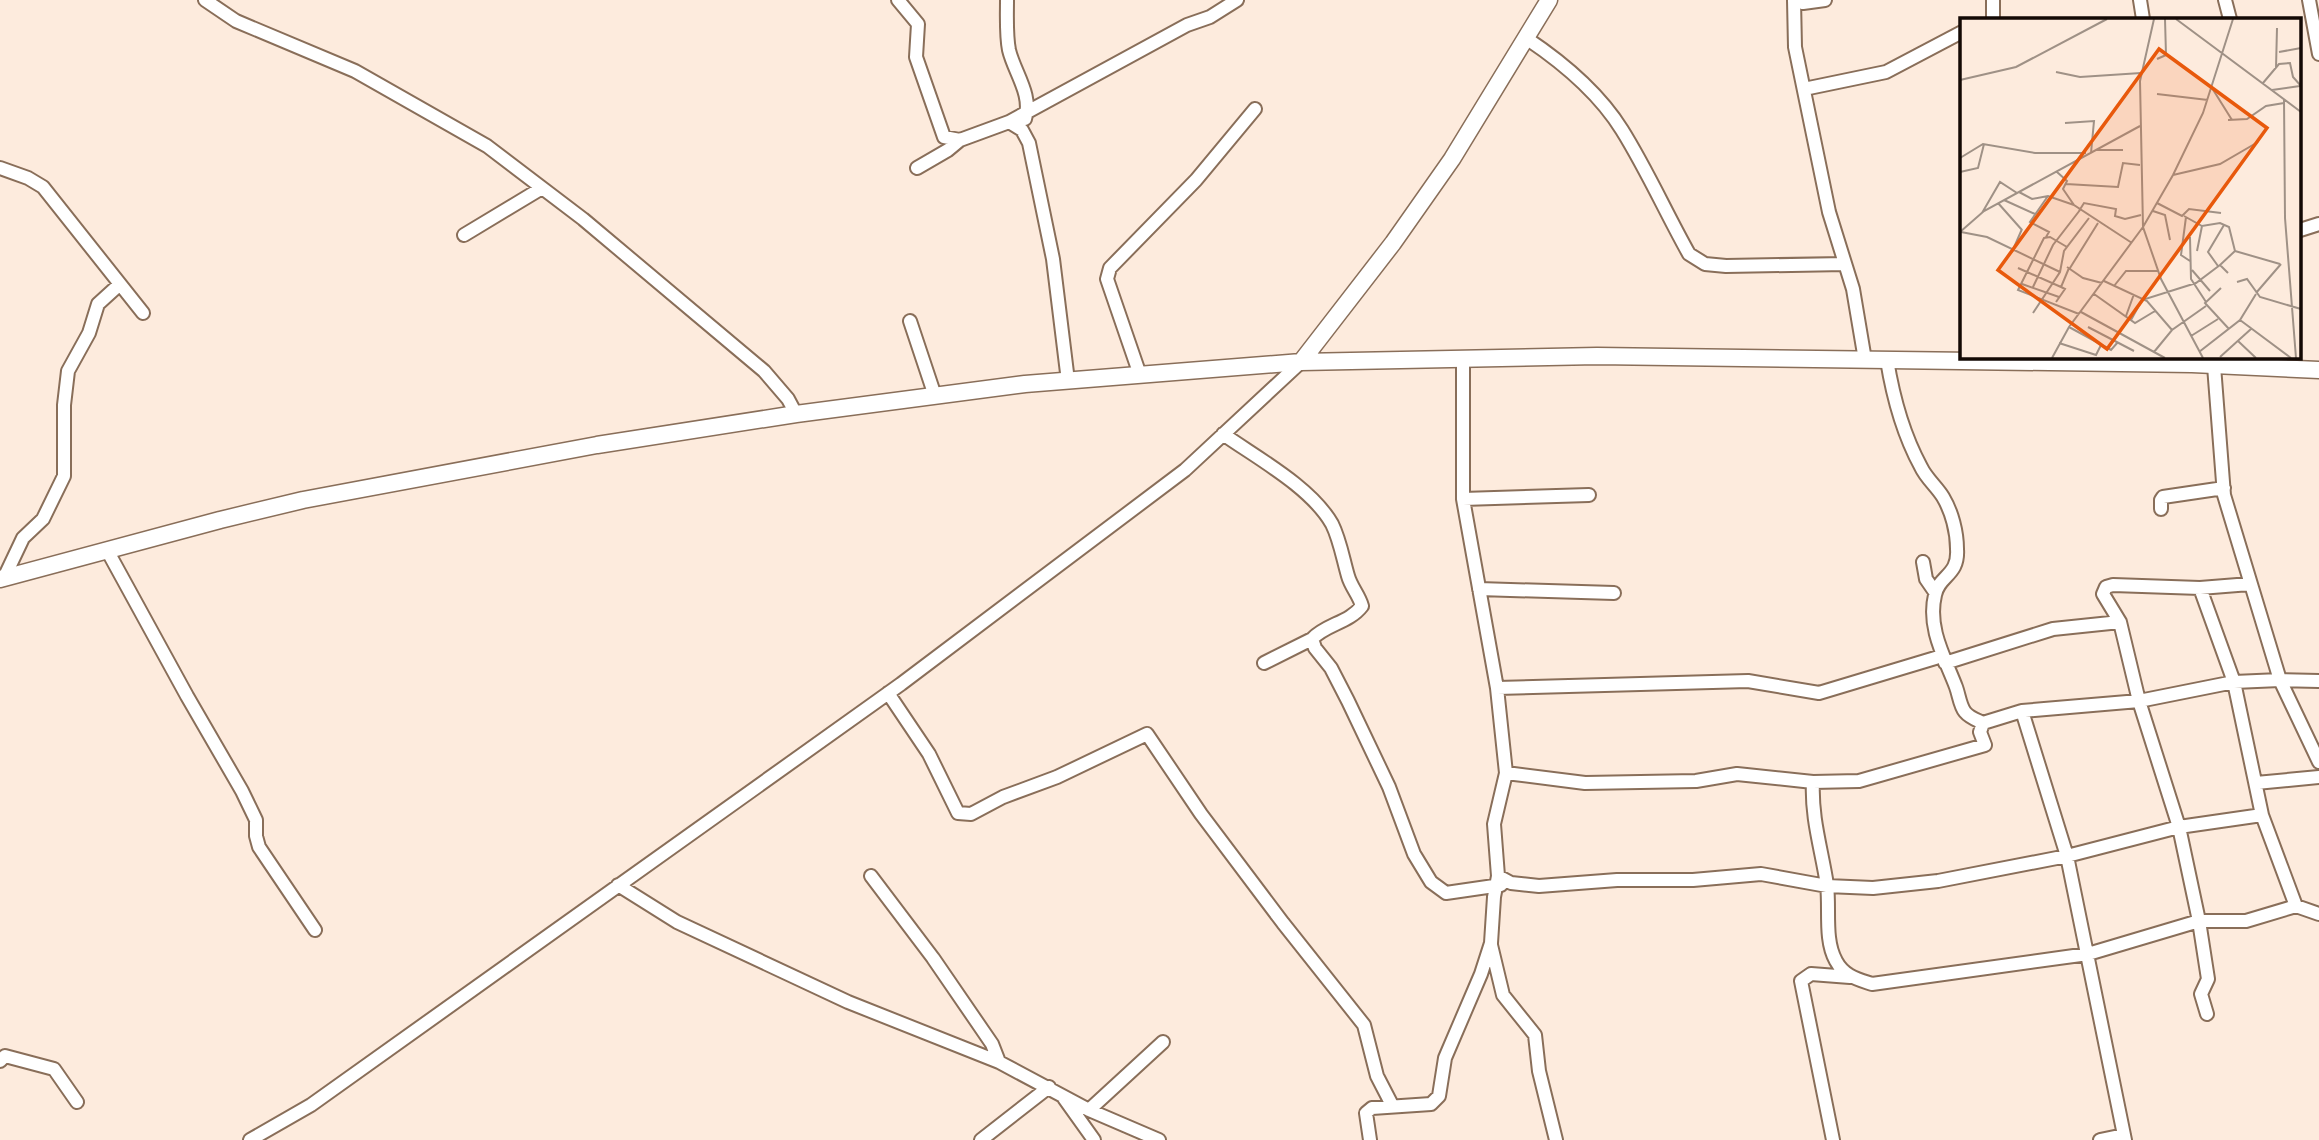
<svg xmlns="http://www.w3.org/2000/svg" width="2319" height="1140" viewBox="0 0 2319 1140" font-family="'PT Sans Narrow',sans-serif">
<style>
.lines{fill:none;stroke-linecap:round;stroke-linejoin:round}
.street-casing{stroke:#896e59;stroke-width:16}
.secondary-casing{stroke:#896e59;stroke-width:19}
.street{stroke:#fff;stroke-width:12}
.secondary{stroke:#fff;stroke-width:16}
.inset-road{fill:none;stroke:#9f9186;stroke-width:2}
.view{fill:#e8590c;fill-opacity:0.15;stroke:#e8590c;stroke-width:3.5}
.inset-edge{fill:none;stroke:#130904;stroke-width:3.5}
</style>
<rect width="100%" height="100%" fill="#fdebdd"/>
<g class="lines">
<defs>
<path id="street" d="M205 0 236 21 355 71 487 146 583 219 764 371 788 399 796 414
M898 0 918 24 916 57 944 137 960 140 1009 122 1022 130 1029 143 1053 259 1068 381
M1007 0C1007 16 1006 35 1009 50 1014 72 1033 95 1025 119
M1794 0 1795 47 1829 212 1853 289 1865 360
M1798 0 1803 3 1825 0
M2140 0 2143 19
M2225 0 2230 19
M2309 0 2319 54
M1993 19V0
M1526 38C1562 62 1599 93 1622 130 1647 170 1666 213 1689 254L1705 264 1726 266 1845 264
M1804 89 1886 72 1962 32
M1009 122 1187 25 1210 17 1237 0
M0 168 28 178 43 187 143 313
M917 168 948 150 960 140
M2300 230 2319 224
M464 235 542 188
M910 321 935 396
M1887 360C1893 397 1903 434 1921 467 1926 478 1937 487 1943 497 1952 512 1957 532 1957 549 1959 576 1939 575 1935 595 1927 628 1945 658 1956 687 1959 695 1960 706 1965 712 1970 718 1977 720 1983 723
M2214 366 2224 495 2280 680 2319 762
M1140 375 1107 279 1110 268 1196 180 1255 109
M1223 434C1257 458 1311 487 1332 524 1340 540 1343 559 1348 576 1351 587 1359 595 1362 606 1349 623 1326 624 1312 639L1315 648 1331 668 1348 701 1389 787 1414 854 1431 882 1446 893 1501 885
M1463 499 1589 495
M2161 509V500L2163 497 2224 488
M107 550 187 696 242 791 256 820V836L259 847 315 930
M1923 562 1926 579 1935 592
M4 578 23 538 43 519 64 476V405L68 371 89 333 98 304 120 284
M2200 588 2234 682 2262 815 2296 906
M1479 589 1614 593
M1264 663 1312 639
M1945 663 2053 629 2120 622
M1497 688 1748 681 1819 693 1942 656
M888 693 929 754 958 813 971 814 1003 797 1057 777 1147 734 1201 814 1283 923 1364 1025 1377 1076 1392 1105
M2022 711 2067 856 2125 1140
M1506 773 1585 783 1696 781 1737 774 1813 782 1859 781 1985 745 1980 732 1983 723 2022 711 2139 701 2234 682 2280 680 2319 681
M1813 782C1811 818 1822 851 1827 885 1830 909 1824 940 1836 961 1844 976 1857 979 1872 984L2088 954 2199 921H2246L2296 906 2319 914
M2256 783 2319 777
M871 876 933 958 992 1044 999 1062
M1498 876 1511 883 1539 886 1617 880H1693L1761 874 1827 886 1873 888 1938 881 2067 856 2179 827 2262 815
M618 885 677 922 848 1002 999 1062 1089 1110 1159 1140
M1491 945 1503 995 1535 1035 1539 1071 1556 1140
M2207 1014 2201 994 2208 979 2199 921 2179 827 2139 701 2120 622 2103 594 2106 587 2113 585 2200 588 2250 584
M0 1061 5 1056 54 1069 77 1102
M1064 1098 1094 1140
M1089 1110 1163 1042
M250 1140 311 1105 901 684 1185 470 1301 362
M981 1140 1049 1087
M1370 1140 1366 1113 1372 1108 1431 1104 1439 1096 1445 1058 1481 974 1491 943 1494 897 1498 876 1494 824 1506 773 1497 688 1463 499V359
M1833 1140 1801 981 1811 974 1850 977
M2100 1140 2124 1135"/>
<path id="secondary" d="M1301 362 1393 243 1452 159 1549 0
M0 579 220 520 303 500 597 445 796 414 1025 384 1301 362 1597 356 2192 364 2319 370"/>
</defs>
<use href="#street" class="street-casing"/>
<use href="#secondary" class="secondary-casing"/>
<use href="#street" class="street"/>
<use href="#secondary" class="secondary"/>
</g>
<g transform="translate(1960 18)">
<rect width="341" height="341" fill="#fdebdd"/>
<path class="inset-road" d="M194 1 180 63 183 209 201 261 243 340M216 1 341 94M319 34 341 30M197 41 206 37 205 1M316 50 317 10M96 54 120 59 181 55M0 62 56 49 147 1M303 65 319 46 330 45 333 59 341 68M252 70 272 102M312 72 340 68M197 76 248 82M324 81 325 200 336 340M268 102 287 101 306 88 324 85M105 105 134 103 131 135M137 132H163M0 140 23 126 75 135H126M0 154 18 150 24 126M97 154 107 163 103 171 114 187 172 225M213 157 260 146 298 124M106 166 158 169 163 145 180 147M59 174 72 181 88 178 114 187M44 182 75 196M38 185 62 212M197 185 222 198 229 191 261 195M119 193 124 185 156 191 155 198 165 201 181 197M193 193 205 197 210 222M22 195 40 164 57 175M224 198 242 208 260 205 269 209 275 233M226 199 221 237 230 243M0 214 24 193 180 108M1 214 27 219 100 254M86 219 89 214 70 204 88 178M230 219 231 261 246 284M107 229 90 219 84 220 58 272 119 296M237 233 242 208M275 233 320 246M52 234 62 211M258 248 248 234 264 207M107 249 123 260 142 265M58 250 101 269M110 250 138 205M232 252 250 273M268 255 260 247 275 233M144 263 187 283 212 312M277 264 287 261 300 279 341 291M62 266 99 279M154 268 166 253H198M73 269 93 227 120 192M261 270 245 285 269 311M296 275 321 246M134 276 175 305 195 293M96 284 105 271 101 269 109 250M121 294 205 340M73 295 100 254 104 233 129 200M166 298 174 276M171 302 182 282 236 265 260 247M280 302 331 340M109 309 151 332 158 324M128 309 174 333M231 318 258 301M278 323 296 340M99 325 136 337 141 327M194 334 212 312 246 288M239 334 280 302 296 276M260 339 291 311M92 340 109 309 183 209 213 157 243 95 273 1"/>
<path class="view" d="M199 31 307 110 147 331 38 252Z"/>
<rect width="341" height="341" class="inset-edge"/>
</g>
</svg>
